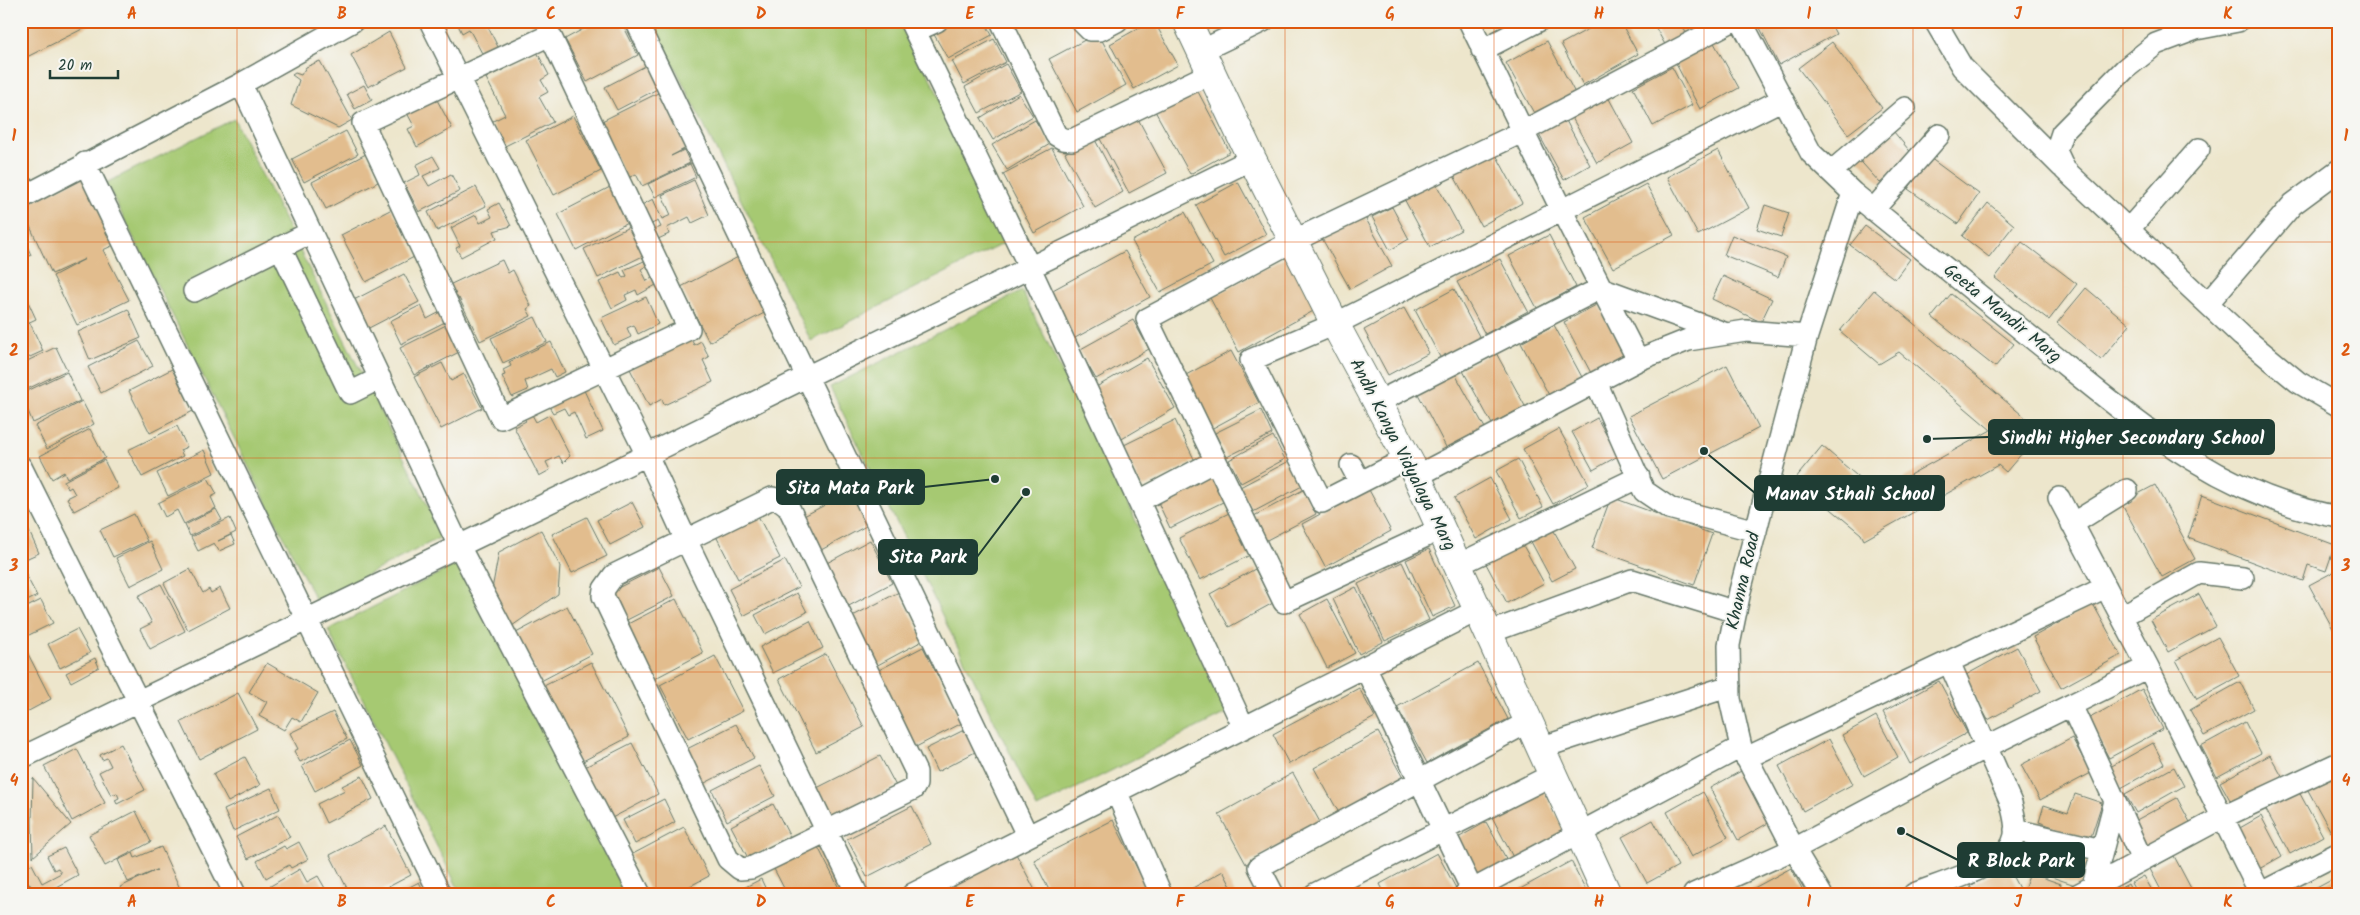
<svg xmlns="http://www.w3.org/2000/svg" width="2360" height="915" viewBox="0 0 2360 915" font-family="Kalam,sans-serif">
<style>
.green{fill:#a6c972;stroke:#628353}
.building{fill:#e2bd8e}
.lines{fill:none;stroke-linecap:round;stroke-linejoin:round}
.minor-casing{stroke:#677869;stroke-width:24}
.tertiary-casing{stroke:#677869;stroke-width:30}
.minor{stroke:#fff;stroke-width:21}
.tertiary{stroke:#fff;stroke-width:28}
.grid{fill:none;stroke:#de580e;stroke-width:1;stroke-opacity:0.55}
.labels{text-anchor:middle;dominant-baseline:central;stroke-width:4;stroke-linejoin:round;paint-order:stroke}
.street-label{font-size:18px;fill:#1f3d34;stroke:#f6f6f2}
.leader{fill:none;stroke:#1f3d34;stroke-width:2}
.callout-dot{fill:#1f3d34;stroke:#f6f6f2;stroke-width:2}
.callout{fill:#1f3d34;stroke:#1f3d34;stroke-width:2}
.callout-label{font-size:19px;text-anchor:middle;font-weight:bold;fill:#fff}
.neatline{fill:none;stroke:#de580e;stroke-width:2}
.grid-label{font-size:16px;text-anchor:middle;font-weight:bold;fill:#de580e}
</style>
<rect width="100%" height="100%" fill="#f6f6f2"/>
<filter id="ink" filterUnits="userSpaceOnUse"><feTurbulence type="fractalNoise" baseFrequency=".02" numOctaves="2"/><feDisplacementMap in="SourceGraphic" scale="10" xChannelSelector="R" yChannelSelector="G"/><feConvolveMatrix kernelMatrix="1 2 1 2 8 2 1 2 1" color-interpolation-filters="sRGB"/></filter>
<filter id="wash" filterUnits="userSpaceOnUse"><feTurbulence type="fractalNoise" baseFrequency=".0096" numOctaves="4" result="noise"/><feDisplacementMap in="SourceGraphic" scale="20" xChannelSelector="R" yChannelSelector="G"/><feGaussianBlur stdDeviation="1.12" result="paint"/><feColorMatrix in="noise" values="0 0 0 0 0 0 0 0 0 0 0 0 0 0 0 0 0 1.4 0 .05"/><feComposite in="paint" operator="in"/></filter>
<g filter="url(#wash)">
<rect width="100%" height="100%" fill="#ede6cc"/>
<path class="green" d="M652 21H902L1010 240 811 341Z
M234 119 443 536 316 601 106 183Z
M1022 291 1230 711 1037 808 830 387Z
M459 563 626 894H461L328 630Z"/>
<g id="blocks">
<path class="building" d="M38 21H98L21 60V30Z
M456 21H485L499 49 484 57 469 29 462 33Z
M560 21H573L571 26Z
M598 21H621L638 55 587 82 565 39Z
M950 21H984L992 35 948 59 932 31Z
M1151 21H1154L1178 65 1134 89 1110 44Z
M1603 21H1620L1638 54 1583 85 1561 44Z
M1652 21H1680L1689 39 1668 50Z
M1768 21H1829L1836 34 1779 65 1759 26Z
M389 32 407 67 368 87 351 55Z
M1098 33 1126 85 1077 112 1049 59Z
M994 39 1006 62 964 84 952 61Z
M1547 41 1575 93 1535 115 1506 63Z
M1713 41 1739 88 1700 109 1675 62Z
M1832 42 1882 108 1848 134 1798 68Z
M537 52 549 75 541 80 548 92 539 97 553 122 503 147 491 122 505 115 486 78Z
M320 61 352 120 338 128 291 105 299 80 292 75 295 73 301 75 306 67Z
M651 63 663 86 617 110 605 87Z
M1006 64 1021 91 979 113 965 87Z
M1672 67 1692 105 1653 126 1633 88Z
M364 85 372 100 355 109 347 94Z
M1196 88 1230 152 1190 174 1155 111Z
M662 91 686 148 671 156 684 150 690 163 642 186 636 174 626 179 600 122Z
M1019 94 1033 116 993 140 980 118Z
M1607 95 1633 143 1597 163 1570 114Z
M436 98 452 128 417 147 408 129 414 126 407 113Z
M573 116 601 171 554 195 526 140Z
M1137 117 1167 173 1129 193 1099 137Z
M1564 117 1590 165 1564 180 1537 131Z
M1035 120 1050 144 1007 170 992 145Z
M1889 126 1913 155 1880 183 1855 155Z
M346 131 358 154 304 182 292 159Z
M1094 138 1123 192 1095 208 1065 153Z
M1052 148 1083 206 1034 233 1003 174Z
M1493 149 1522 203 1481 226 1452 172Z
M1718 150 1749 208 1698 235 1667 177Z
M366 154 380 181 326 209 312 182Z
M433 156 440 168 423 176 429 186 451 174 460 191 419 212 404 183 420 175 416 165Z
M1930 158 1979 194 1958 224 1908 189Z
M690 164 696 177 655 197 648 184Z
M85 176 116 244 103 250 129 300 77 325 53 276 85 259 52 274 21 207Z
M1433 178 1461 230 1430 247 1402 195Z
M694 180 709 215 692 223 689 217 667 228 669 234 658 239 654 230 661 227 658 221 647 226 638 207 653 199 662 219 671 215 662 195Z
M1238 182 1266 234 1224 257 1196 205Z
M1646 184 1674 235 1613 268 1585 217Z
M612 186 631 221 576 250 558 214Z
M476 187 486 206 437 231 428 212Z
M499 203 511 226 494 231 497 238 461 257 456 248 460 246 451 228 476 215 480 223 492 217 488 209Z
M1988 203 2014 225 1989 257 1962 236Z
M1765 205 1789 213 1781 237 1757 229Z
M1392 207 1409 239 1390 250 1372 217Z
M392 209 416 256 366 282 341 235Z
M1361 210 1392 266 1350 289 1319 233Z
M1185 212 1213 264 1160 292 1132 241Z
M631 226 645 255 598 278 584 249Z
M1865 226 1910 259 1895 279 1850 245Z
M21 232 31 255 21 260Z
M1549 235 1576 287 1537 308 1509 256Z
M1732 235 1786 257 1778 277 1724 255Z
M2022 242 2077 284 2049 320 1995 278Z
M1125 251 1150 297 1075 338 1049 292Z
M742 255 770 310 709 342 681 287Z
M1288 256 1317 309 1239 352 1210 298Z
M1500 259 1528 311 1485 334 1457 282Z
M502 260 508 273 513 270 531 306 527 309 531 316 480 341 459 298 454 301 447 286Z
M644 261 646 266 641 269 647 281 652 278 656 285 638 295 636 290 625 295 627 300 612 308 599 282 620 272 623 278 627 276 624 270Z
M404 274 419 302 365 330 350 302Z
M1723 276 1772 299 1761 322 1712 299Z
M2086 288 2130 325 2101 360 2057 323Z
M1454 289 1480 338 1441 359 1415 310Z
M1874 290 2041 431 2006 472 1998 465 1864 540 1861 534 1795 479 1822 446 1877 493 1991 430 1899 352 1879 364 1840 331Z
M1951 294 2014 344 1995 367 1932 317Z
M25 295 36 319 21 326V297Z
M646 297 658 324 638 334 634 325 627 328 631 337 614 345 601 318Z
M1598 304 1625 354 1591 373 1564 322Z
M421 305 427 319 442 311 447 321 401 344 390 321Z
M1404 308 1429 353 1388 375 1364 330Z
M128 309 141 338 90 360 78 332Z
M535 317 547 342 503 363 491 338Z
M1133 320 1149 349 1096 379 1079 350Z
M30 323 43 351 21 361V327Z
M450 323 463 350 414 375 400 348Z
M1554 325 1583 379 1550 397 1521 343Z
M691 339 694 345 701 341 709 357 703 360 713 382 664 405 662 399 649 406 630 369Z
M139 341 153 366 101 393 88 367Z
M551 342 565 372 555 377 551 369 525 381 528 390 512 397 502 376 505 375 503 370 511 366 509 362Z
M56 347 67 370 21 392V364Z
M1231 351 1259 403 1211 429 1184 376Z
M1495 351 1525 406 1492 424 1462 369Z
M1147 358 1175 408 1120 440 1091 390Z
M442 363 451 381 464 374 482 408 441 429 414 377Z
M1727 365 1759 428 1662 479 1629 416Z
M172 369 193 411 150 433 129 391Z
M67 372 80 401 33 423 21 394Z
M1454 372 1485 428 1447 449 1417 392Z
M582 386 603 431 586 439 574 412 568 415 564 408 553 413 547 403Z
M82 401 94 424 47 449 35 426Z
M1261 410 1272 434 1227 457 1215 433Z
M530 411 536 422 549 415 570 456 563 463 559 456 546 462 550 470 539 476 514 427 526 421 522 415Z
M1597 418 1618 456 1593 470 1572 432Z
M1175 420 1195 461 1142 488 1122 446Z
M177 426 187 447 180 450 183 456 142 477 128 450Z
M90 429 105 458 67 478 64 472 52 479 40 456Z
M1559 429 1589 484 1553 504 1523 449Z
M1273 436 1285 459 1241 483 1229 460Z
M204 450 214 473 168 496 157 473Z
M1518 459 1543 507 1521 518 1496 471Z
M104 460 118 488 74 511 67 498 75 494 71 487 68 489 64 481Z
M1291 460 1304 485 1253 512 1240 487Z
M1213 470 1227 500 1170 528 1156 498Z
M208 478 217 494 211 497 216 508 184 524 177 510 165 517 158 503Z
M1490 478 1512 519 1476 539 1454 498Z
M2155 485 2195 559 2162 577 2121 503Z
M1368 488 1391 531 1325 567 1302 524Z
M1303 490 1316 514 1265 541 1252 517Z
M851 491 868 525 821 550 804 516Z
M2202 495 2335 545 2326 571 2308 565 2303 581 2188 538Z
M1611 497 1712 534 1694 585 1592 548Z
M632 502 645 527 610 545 597 520Z
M216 509 222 520 190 536 185 525Z
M1231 512 1252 554 1200 580 1179 538Z
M134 514 147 541 113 557 100 530Z
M757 514 780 558 738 579 716 536Z
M587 517 607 556 572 573 552 534Z
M230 518 236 532 218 541 231 535 235 544 219 551 214 543 198 551 191 537Z
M1549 522 1575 569 1552 581 1527 534Z
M27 527 39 553 21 561V529Z
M541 530 560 566 558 594 509 628 490 600 499 552Z
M870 540 892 583 845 608 823 565Z
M1520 540 1544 583 1507 603 1484 560Z
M150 541 163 569 130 586 116 558Z
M1429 549 1455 606 1432 617 1406 560Z
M785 560 799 587 743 616 729 589Z
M1402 562 1429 620 1385 641 1358 584Z
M21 566 37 596 21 604Z
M659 567 674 596 625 621 610 592Z
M190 569 203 593 209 589 211 593 220 588 230 608 188 630 164 583Z
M1255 569 1273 603 1229 627 1210 594Z
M2339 569V635L2337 636 2309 585Z
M161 584 185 631 150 649 140 629 152 623 138 596Z
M1356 587 1383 642 1359 654 1333 599Z
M899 592 924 640 874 667 849 618Z
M797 593 807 612 765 634 755 615Z
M2199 594 2216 626 2168 652 2151 620Z
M676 599 703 653 650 681 622 627Z
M1327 599 1355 653 1327 668 1300 614Z
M41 600 53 623 21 639V610Z
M2093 604 2121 655 2061 688 2033 637Z
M567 606 592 654 541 681 516 633Z
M810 621 823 648 773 673 760 647Z
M77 629 90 653 60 668 48 644Z
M2218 637 2239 676 2197 699 2176 660Z
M24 646 51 699 21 715V647Z
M923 647 962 723 914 748 875 672Z
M2017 647 2041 691 1988 720 1964 676Z
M826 654 864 727 816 752 779 679Z
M715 656 743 711 688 739 660 685Z
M95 658 99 667 71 682 66 673Z
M591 662 629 737 579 763 540 688Z
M267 663 318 693 301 722 292 717 284 730 259 716 267 702 249 692Z
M1478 663 1508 719 1427 763 1397 707Z
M1939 681 1967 733 1910 764 1883 712Z
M2240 682 2254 709 2204 736 2190 710Z
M1359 688 1375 717 1289 764 1273 734Z
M2142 689 2163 729 2109 758 2088 719Z
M238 693 257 729 199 759 181 722Z
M333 712 347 739 300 762 294 751 298 749 290 733Z
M1876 716 1898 757 1864 776 1842 735Z
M2245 722 2261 753 2217 777 2201 746Z
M736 724 754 758 701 785 683 751Z
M966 729 977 751 937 772 926 749Z
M1378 732 1403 778 1339 813 1314 768Z
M2072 738 2091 773 2040 800 2021 765Z
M1829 739 1853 784 1803 811 1779 766Z
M350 740 363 765 315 791 302 766Z
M632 743 658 794 608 820 581 769Z
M2153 743 2164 764 2121 788 2110 767Z
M121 744 145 790 117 804 115 800 119 798 117 793 111 795 99 772 111 766 107 758 102 760 100 755Z
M77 749 105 803 72 821 44 766Z
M2270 755 2284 780 2234 807 2220 782Z
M880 756 896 786 833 819 817 788Z
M245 757 260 785 228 802 213 774Z
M759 766 775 796 727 821 712 790Z
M2174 767 2184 786 2136 813 2125 794Z
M2331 768 2339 782V828L2331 832 2304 783Z
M1743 770 1770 822 1738 840 1710 788Z
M1293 773 1321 824 1246 864 1219 814Z
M362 776 373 799 326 823 317 804 345 790 342 786Z
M33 778 71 824 33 857 32 821Z
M1540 785 1567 835 1516 863 1490 813Z
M271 788 280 809 233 831 224 810Z
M1703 792 1728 837 1691 857 1667 812Z
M2299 792 2323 836 2290 854 2266 810Z
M2075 794 2102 803 2090 840 2039 822 2044 805 2068 813Z
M2177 798 2192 826 2144 852 2129 824Z
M664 799 675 822 635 844 623 820Z
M773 804 790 837 748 858 731 826Z
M912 806 931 844 867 877 847 839Z
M136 811 151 842 105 866 89 835Z
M278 815 290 837 248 859 236 837Z
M2261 816 2282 856 2259 869 2238 829Z
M1113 820 1149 892 1051 894 1034 860Z
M1653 820 1678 866 1647 883 1622 837Z
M1486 822 1508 862 1472 882 1451 842Z
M386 826 411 875 375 894H350L330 855Z
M684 827 709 876 675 894H651L631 855Z
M2045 838 2095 855 2084 888 2034 871Z
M299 842 308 859 291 868 289 865 266 878 257 861 284 846 286 849Z
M817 845 842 894H787L773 867Z
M161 847 182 893 123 894 120 887 157 870 128 882 118 860 133 853 135 858Z
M64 848 78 875 43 894H30L21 877V870L32 864 42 883 61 873 58 868 54 870 47 856Z
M1014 850 1037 894H959L953 882Z
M1437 853 1457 890 1450 894H1385L1380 884Z
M2174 856 2194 894H2163L2150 869Z
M1571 861 1588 894H1511Z
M2007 866 2022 894H1974L1970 886Z
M1791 868 1805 894H1743Z
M300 869 307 882 318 876 326 890 319 894H261L260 892Z
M1223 871 1235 894H1182Z
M2030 873 2061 884 2058 894 2023 893Z
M2144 876 2154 894H2137L2131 883Z
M2339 876V894H2313L2311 891Z
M761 879 768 894H732Z
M419 882 425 894H396Z
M2128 884 2133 894H2110Z"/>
</g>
</g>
<g filter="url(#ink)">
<use href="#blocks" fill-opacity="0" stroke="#677869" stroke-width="1"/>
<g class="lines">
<defs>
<path id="minor" d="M430 21 647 455 686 540 857 894
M636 21 1027 835
M910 21 1030 268 1244 728
M1001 21 1056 135 1063 139 1072 140 1211 73
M1081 21 1090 30H1100L1117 21
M1469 21 1562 211 1638 360
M1741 21 1811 153 1853 193C1914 243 1976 293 2038 343 2132 418 2217 496 2339 517
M1935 21 1962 67 2062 167
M2238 21 2196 29 2156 44 2125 69 2062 133 2056 151 2065 170 2242 336 2298 382 2339 406
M915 31 937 21
M550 35 689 329 501 418 363 123Z
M1482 50 1538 21
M1201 51 1263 21
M241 84 459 546 640 894
M85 163 440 894
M1831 172 1905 108
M21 198 241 84 353 21
M1873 210 1939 135
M2129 229 2199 149
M280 247 350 393 380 378
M194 291 311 232
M2208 303 2293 204 2339 170
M1596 382 1644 491 1669 508 1756 531
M1378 402 1601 288 1724 333
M1408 458 1322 502 1251 360 1335 324 1781 100
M1351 465 1360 482
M21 467 235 894
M1417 476 1638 360 1688 340 1746 331 1807 336
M772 498 780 500 788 506 916 772V784L913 789 751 868 740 869 728 859 603 596 604 589 614 575Z
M2059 498 2148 667
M1139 501 1215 461
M2072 524 2127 490
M1441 529 1284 602 1147 319 1293 241 1522 132 1732 21
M1458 565 1639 477
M2122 616 2199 573 2243 578
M1488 633 1632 580 1736 612
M1365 667 1474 894
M2071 705 2142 860
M1540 748 1730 686
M21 758 647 455 1252 159
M1746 758 2106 587
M1116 791 1161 894
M2015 830 2102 850
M2093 886 2115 801
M21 892 22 894
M913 894 1478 610
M1273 894 1259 867 1528 722
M1315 894 1552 775
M1465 894 1741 747
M1694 894 1794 849 1986 747 2148 667 2260 893
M1821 894 1794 849 1741 747 1730 699 1729 645 1740 591 1807 336 1853 193
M1914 894C1938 884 2000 867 2012 844 2019 830 2014 816 2011 803L1949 662
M2079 894 2223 817 2339 763
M2259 894 2339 853"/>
<path id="tertiary" d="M1187 21 1252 159 1335 324 1417 476 1607 894"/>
</defs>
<use href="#minor" class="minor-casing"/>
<use href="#tertiary" class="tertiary-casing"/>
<use href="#minor" class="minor"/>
<use href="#tertiary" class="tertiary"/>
</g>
</g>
<path class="grid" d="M237 21V894M447 21V894M656 21V894M866 21V894M1075 21V894M1285 21V894M1494 21V894M1704 21V894M1913 21V894M2123 21V894M21 242H2339M21 458H2339M21 672H2339"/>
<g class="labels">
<g class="street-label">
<text transform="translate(2002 314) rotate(39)">Geeta Mandir Marg</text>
<text transform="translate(1402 455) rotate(63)">Andh Kanya Vidyalaya Marg</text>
<text transform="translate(1744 581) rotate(-77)">Khanna Road</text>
</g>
</g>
<path class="leader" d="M1927 439L1989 437M995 479L924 487M1704 451L1755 493M1026 492L977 557M1901 831L1958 860"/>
<g class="callout-dot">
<circle cx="1927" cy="439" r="5"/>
<circle cx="995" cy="479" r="5"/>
<circle cx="1704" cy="451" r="5"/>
<circle cx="1026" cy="492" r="5"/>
<circle cx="1901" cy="831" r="5"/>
</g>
<g class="callout">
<rect x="1989" y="420" width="285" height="34" rx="5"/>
<rect x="777" y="470" width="147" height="34" rx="5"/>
<rect x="1755" y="476" width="189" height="34" rx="5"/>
<rect x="879" y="540" width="98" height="34" rx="5"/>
<rect x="1958" y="843" width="126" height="34" rx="5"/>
</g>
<g class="callout-label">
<text x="2132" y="444">Sindhi Higher Secondary School</text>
<text x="850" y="494">Sita Mata Park</text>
<text x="1850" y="500">Manav Sthali School</text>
<text x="928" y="563">Sita Park</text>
<text x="2021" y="867">R Block Park</text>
</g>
<rect width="2360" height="915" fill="none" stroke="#f6f6f2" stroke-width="55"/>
<path d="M50 70v8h68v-8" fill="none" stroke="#1f3d34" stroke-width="2.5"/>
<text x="58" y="70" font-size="15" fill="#1f3d34" stroke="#f6f6f2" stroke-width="4" paint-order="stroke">20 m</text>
<rect x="28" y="28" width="2304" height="860" class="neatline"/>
<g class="grid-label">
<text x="132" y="19">A</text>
<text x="342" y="19">B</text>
<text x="551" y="19">C</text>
<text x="761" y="19">D</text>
<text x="970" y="19">E</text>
<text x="1180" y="19">F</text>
<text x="1390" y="19">G</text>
<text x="1599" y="19">H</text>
<text x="1809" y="19">I</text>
<text x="2018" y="19">J</text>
<text x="2228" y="19">K</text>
<text x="14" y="141">1</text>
<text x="2346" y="141">1</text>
<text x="14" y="356">2</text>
<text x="2346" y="356">2</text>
<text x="14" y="571">3</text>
<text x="2346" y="571">3</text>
<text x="14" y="786">4</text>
<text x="2346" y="786">4</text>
<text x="132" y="907">A</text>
<text x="342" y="907">B</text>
<text x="551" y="907">C</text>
<text x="761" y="907">D</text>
<text x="970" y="907">E</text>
<text x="1180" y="907">F</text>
<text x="1390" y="907">G</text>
<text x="1599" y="907">H</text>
<text x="1809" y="907">I</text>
<text x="2018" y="907">J</text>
<text x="2228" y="907">K</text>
</g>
</svg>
